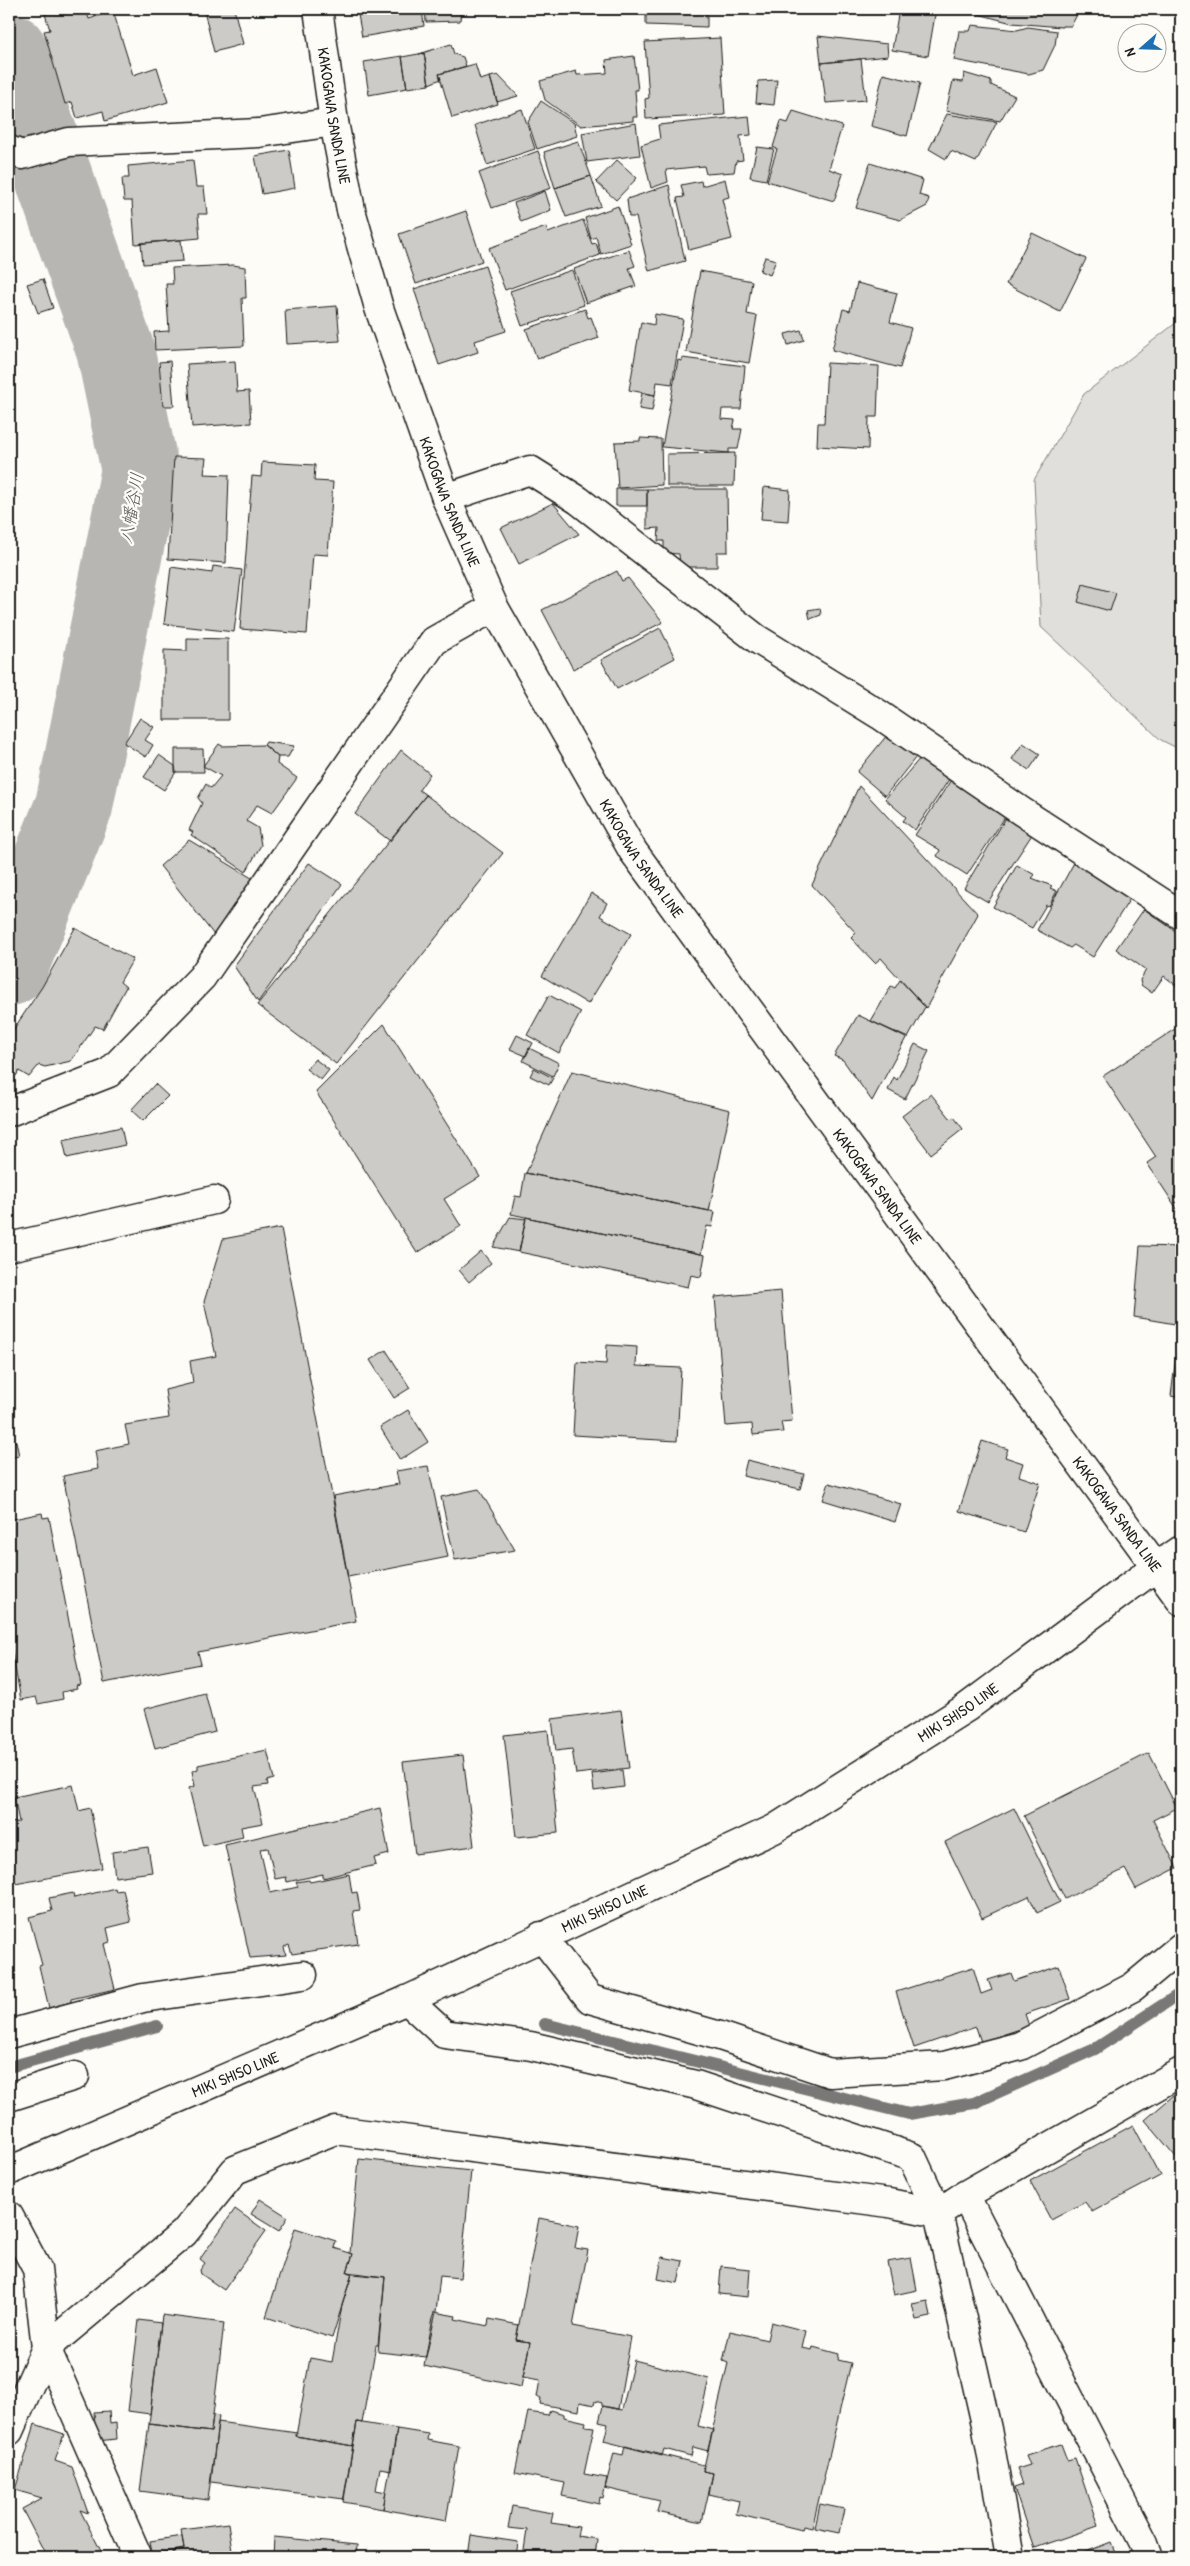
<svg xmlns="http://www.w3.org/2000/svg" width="1190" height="2566" viewBox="0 0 1190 2566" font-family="'Patrick Hand','Klee One',sans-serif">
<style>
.green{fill:#e0dfdb;stroke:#7e7e7c}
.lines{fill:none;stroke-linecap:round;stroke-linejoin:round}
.stream{stroke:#797876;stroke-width:12}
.river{stroke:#b7b6b2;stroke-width:78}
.building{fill:#cccbc8;stroke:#1c1c1c}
.minor-casing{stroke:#1c1c1c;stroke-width:31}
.tertiary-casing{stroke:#1c1c1c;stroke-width:31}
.primary-casing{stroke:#1c1c1c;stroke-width:31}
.minor{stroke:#fdfcf7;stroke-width:28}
.tertiary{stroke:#fdfcf7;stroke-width:28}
.primary{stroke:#fdfcf7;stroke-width:28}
.labels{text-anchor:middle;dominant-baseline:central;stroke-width:4.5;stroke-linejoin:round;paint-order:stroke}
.street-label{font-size:16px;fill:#1c1c1c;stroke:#fdfcf7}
.water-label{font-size:18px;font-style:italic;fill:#5a5a58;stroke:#fdfcf7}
</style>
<rect width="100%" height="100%" fill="#fdfcf7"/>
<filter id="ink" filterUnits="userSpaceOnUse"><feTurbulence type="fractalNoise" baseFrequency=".02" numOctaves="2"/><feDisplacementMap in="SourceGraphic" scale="10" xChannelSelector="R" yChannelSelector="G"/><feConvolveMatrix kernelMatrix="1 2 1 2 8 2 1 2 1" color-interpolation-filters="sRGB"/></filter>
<g filter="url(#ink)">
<path class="green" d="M1181 319V750L1161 740 1041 627 1034 480 1084 394Z"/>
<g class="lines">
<path class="stream" d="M545 2024 909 2114 974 2103 1095 2049 1181 1993
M9 2067 157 2026"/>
<path class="river" d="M9 52 115 349 140 470 74 806 9 967"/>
</g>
<path class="building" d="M63 9H86L89 19 113 11 133 75 157 67 168 102 105 121 103 111 77 118 72 102 65 104 44 31 50 30 45 14Z
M210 9H234L243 44 214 52 204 11Z
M357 9H422L424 26 362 37Z
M425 9H461L460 21 426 22Z
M646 9H707V27L646 25Z
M899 9H936L928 56 892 50Z
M967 9H1080L1071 26H1062V27L1012 23 967 11Z
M972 25 1017 30 1028 27 1057 31 1055 45 1043 70 1029 74 954 60 959 31H970Z
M818 36 887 44 888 56 821 63Z
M720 38 725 115 646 119 645 99 649 98 645 42Z
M451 44 454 54 463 57 466 66 439 74 441 79 429 84 424 53 419 54Z
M424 53 429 85 407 88 402 57Z
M402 56 407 88 369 95 364 62Z
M634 56 638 90H635L637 117H633V121L581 126 545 100 540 81 576 71 577 75 607 73 606 60Z
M861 59 866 100 826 103 821 63Z
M475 64 480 80 490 77 498 104 452 118 439 74Z
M964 73 991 81V85L1015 96 1000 121 946 111 953 81 963 82Z
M883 74 920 83 907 136 871 126Z
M498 75 518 96 497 102 490 77Z
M777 80 774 105 756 103 758 81Z
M541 101 574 123 577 136 537 149 528 122Z
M522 109 535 149 487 165 475 125Z
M793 111 842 126 829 169 843 174 834 201 767 181 777 149 773 147 781 121 788 123Z
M947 114 997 122 976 162 951 151 946 159 929 149Z
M749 116 751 135 740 136 743 160 736 161 734 172 706 174 704 166 666 170 668 182 651 188 641 145 660 139 658 125Z
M636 123 640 155 587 162 582 133Z
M578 141 591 176 555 188 544 152Z
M757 147 774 149 766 180 750 177Z
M289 150 295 188 262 194 255 156Z
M538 151 551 188 492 208 479 173Z
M193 160 196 187H204L207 214H198L200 238 135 244 132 201H124L122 178H129L128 166Z
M617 160 637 178 616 200 596 182Z
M870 163 923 180 919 195 929 198 927 206 900 220 856 208Z
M591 176 601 206 566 217 555 188Z
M725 179 729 197 722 199 732 239 689 250 677 198 684 197 681 185 701 181 702 186Z
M669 185 685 261 649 271 636 217H629L627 199Z
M545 191 551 210 521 222 514 203Z
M618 206 631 244 601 254 596 237 591 239 585 218Z
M466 211 482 261 416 284 399 234Z
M583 220 592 244 596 243 600 255 505 290 489 248 546 227 548 233Z
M1032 233 1086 259 1060 312 1006 284Z
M181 240 183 261 143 264 141 243Z
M629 250 635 266 629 268 636 286 586 303 574 269Z
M765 257 776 260 770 275 760 271Z
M233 265 245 267 246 298H242L244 346 155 350 154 332 169 331 166 284H173L172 268Z
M485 266 506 331 475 341 478 352 439 365 414 289Z
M572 270 584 305 522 326 510 291Z
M700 271 752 281 747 314 757 316 749 363 686 352Z
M43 279 53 308 38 313 27 284Z
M857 283 897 293 890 322 911 328 900 368 832 350 843 309 850 311Z
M337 306 340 341 287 344 285 310Z
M585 309 588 318 591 317 599 338 537 359 526 329Z
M655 314 683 319 672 384 657 382 655 395 629 390 641 322 654 325Z
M801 330 804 340 788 345 785 334Z
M682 358 745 366 741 409H722L721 419 735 420 733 429H742L738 449H729V453L662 447 678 360 682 361Z
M170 361 174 406H163L159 362Z
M235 361 237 392 249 391 251 423 192 427 187 364Z
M827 363 879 366 877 417H869L868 449 817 446 818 423H824Z
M642 393 655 395 652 411 639 409Z
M640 438 661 439 662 485 618 488 615 442 640 441Z
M735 453 734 486H667V454Z
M174 457 206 458 204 474 229 475 226 563 168 559Z
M262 462 315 465 314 481 333 482 328 555 313 554 307 634 240 629 252 476 261 477Z
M764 487 790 490 788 521 761 519Z
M616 489H647V506H616Z
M647 489H727L728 552H717V567H680L679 554 664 553V541H658L659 528 647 529Z
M553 503 579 534 519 564 501 528Z
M213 566 242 570 234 632 164 624 171 567 212 573Z
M617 571 622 581 628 578 663 622 573 669 542 610Z
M1083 584 1116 593 1110 611 1078 602Z
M820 608 821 615 810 619 808 610Z
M660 628 675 658 617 689 601 660Z
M187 638 228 639V720H164V650L187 651Z
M140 718 154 727 145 740 153 745 146 757 124 743Z
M888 734 916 757 885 796 857 772Z
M266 742 294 746 288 757H278L264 745Z
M1023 743 1040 754 1029 770 1012 759Z
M219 744 222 746 264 745 278 757 277 764 297 778 272 813 257 805 246 821 258 828 261 845 246 872 191 835 193 832 189 830 202 803 198 798 206 784 211 788 221 776 203 766Z
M175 749H203L204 772H175Z
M401 750 430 774 419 790 426 795 390 841 355 814Z
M159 755 175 766 176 772 164 790 144 777Z
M921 757 950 778 915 830 903 821 906 817 885 799Z
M953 777 1007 814 967 875 937 856 940 850 915 835Z
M859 786 978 914 926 1008 881 958 875 963 851 938 856 933 812 885Z
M426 795 503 853 336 1064 257 1005Z
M1007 816 1033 833 988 902 964 888Z
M189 840 260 883 218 940 160 866Z
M1076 859 1133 894 1093 957 1074 945 1070 948 1037 930Z
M309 863 342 884 258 1002 234 966Z
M1017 865 1035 875 1032 878 1052 886 1050 888 1057 891 1049 906 1046 905 1032 928 993 907Z
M591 893 607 903 600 916 631 934 588 1004 542 976Z
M1144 909 1181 935V989L1164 976 1152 993 1141 985 1140 980 1146 970 1116 949Z
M75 928 133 959 120 982 126 987 103 1029 95 1026 71 1061 45 1067 39 1065 29 1077 19 1071 16 1076 12 1074 9 1076V1036L42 987Z
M900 980 925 1007 908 1038 871 1021 891 986 895 988Z
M549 995 581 1012 559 1053 527 1035Z
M858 1015 906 1038 872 1101 843 1060 834 1056Z
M384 1024 480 1177 444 1199 461 1226 417 1253 316 1092Z
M1181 1025V1215L1147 1163 1156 1157 1103 1076Z
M517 1035 533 1043 526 1056 510 1049Z
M915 1044 929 1051 905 1099 888 1090 894 1077 897 1080Z
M529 1048 559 1063 553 1076 523 1061Z
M315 1059 329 1070 321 1080 306 1069Z
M534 1068 553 1078 549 1085 530 1076Z
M572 1071 730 1110 709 1211 526 1173Z
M155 1084 168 1096 143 1121 131 1110Z
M931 1094 951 1119 954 1117 963 1129 931 1154 902 1116Z
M121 1127 125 1145 67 1158 63 1140Z
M525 1173 715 1212 712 1227 707 1226 701 1254 511 1214 515 1196 521 1197Z
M510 1217 526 1219 519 1252 493 1247Z
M526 1217 705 1255 701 1277 691 1275 688 1287 519 1252Z
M281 1228 356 1621 198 1652 201 1664 104 1683 63 1476 98 1469 95 1451 129 1444 125 1425 169 1418 165 1390 193 1383 190 1361 216 1356 204 1302 223 1239Z
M1140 1246 1181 1247V1325L1134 1317Z
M481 1251 491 1263 469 1282 459 1270Z
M781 1291 792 1421 781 1422 783 1432 753 1435 752 1424 726 1426 715 1297Z
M607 1345 637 1347 636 1366 681 1368 677 1441 573 1435 577 1362 606 1364Z
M1177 1348H1181V1398L1171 1396Z
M386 1350 410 1388 394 1398 370 1360Z
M408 1410 428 1442 400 1460 380 1427Z
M16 1441 19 1456 9 1458V1442Z
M982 1441 1008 1449 1005 1457 1023 1463 1019 1476 1040 1483 1024 1532 959 1511Z
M747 1460 804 1474 800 1489 743 1476Z
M428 1466 448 1557 348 1577 333 1496 399 1484 396 1471Z
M829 1483 901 1504 895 1522 823 1500Z
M479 1489 515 1550 455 1560 441 1497Z
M42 1513 43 1518 49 1517 81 1685 76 1686 77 1689 62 1692 63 1699 38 1704 36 1697 21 1700 9 1636V1520Z
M205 1693 215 1732 155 1748 144 1709Z
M621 1710 629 1768 576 1774 572 1749 556 1751 552 1719Z
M548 1730 558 1833 516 1837 504 1735Z
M267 1750 274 1779 267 1781 268 1785 254 1787 263 1823 241 1827 243 1837 203 1846 189 1788 195 1786 192 1771 198 1769V1765Z
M1149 1753 1177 1808 1153 1820 1177 1868 1136 1889 1125 1869 1065 1899 1024 1816Z
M463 1755 474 1846 415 1854 403 1762Z
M622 1770 624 1787 594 1791 592 1774Z
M73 1785 79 1811 90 1808 102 1868 15 1884 9 1855V1852H12L9 1823 19 1822 14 1797Z
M380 1808 389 1854 374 1858 376 1865 323 1878V1874L287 1882 286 1877 275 1879 268 1848 260 1849 270 1893 298 1887 296 1882 309 1880 310 1882 349 1874 352 1893 357 1892 360 1910 353 1911 358 1944 292 1954 289 1945 284 1947 286 1955 250 1958 225 1845Z
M1014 1808 1060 1902 1037 1913 1029 1896 982 1918 945 1842Z
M148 1847 152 1872 115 1877 112 1852Z
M115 1888 116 1891 123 1890 131 1922 107 1928 110 1942 104 1944 115 1989 71 1999V2002L49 2008 39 1966 42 1965 29 1917 52 1911 49 1898 73 1893 74 1898Z
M1059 1966 1070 1999 1025 2014 1029 2026 981 2042 976 2027 914 2048 896 1992 973 1967 981 1994 992 1990 988 1980 1011 1973 1014 1981Z
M1181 2089V2163L1145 2120Z
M1133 2125 1160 2176 1092 2212 1085 2202 1051 2220 1030 2181Z
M359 2159 471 2171 460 2278 440 2276 436 2312 426 2357 378 2352 385 2277 347 2272 353 2254 350 2253Z
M260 2199 288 2217 279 2231 251 2214Z
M235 2209 266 2231 224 2290 201 2274 200 2270 205 2263 200 2259Z
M539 2218 579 2226 575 2248 588 2250 573 2326 631 2337 618 2409 602 2406V2403L595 2401 594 2405 580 2402 579 2411 540 2404 541 2398 537 2397 540 2380 523 2377 530 2342 516 2340Z
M295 2228 336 2241 334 2248 353 2254 347 2272 352 2274 332 2338 266 2317Z
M662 2257 683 2261 678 2283 658 2279Z
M911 2258 917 2290 894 2295 887 2262Z
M721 2266 750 2269 748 2297 719 2294Z
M352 2274 385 2277 378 2345H376L362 2423 357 2422 353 2446 296 2436 310 2358 332 2362 342 2305Z
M928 2301 931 2317 916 2320 912 2304Z
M434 2312 456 2316 455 2319 488 2326 489 2319 519 2325 516 2340 530 2342 521 2387 424 2366Z
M162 2315 224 2323 211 2432 149 2424Z
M139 2320 161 2323 150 2414 128 2411Z
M771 2322 806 2331 802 2348 812 2350 813 2347 839 2354 838 2360 851 2363 812 2528 803 2526 802 2530 736 2514 739 2501 709 2494 713 2473 703 2471 728 2363 723 2361 730 2331 767 2340Z
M634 2360 709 2379 698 2426 713 2430 708 2451 693 2447 691 2456 664 2449 662 2456 604 2441 608 2424 599 2422 603 2406 622 2410Z
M550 2410 564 2414V2417L586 2422 585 2426 594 2427 584 2474 607 2478 603 2498 600 2497 599 2504 562 2496 565 2483 515 2473 528 2412 548 2415Z
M109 2411 110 2424 116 2423 117 2439 96 2441 94 2412Z
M213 2415 219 2416 208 2500 140 2491 149 2424 211 2432Z
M218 2422 297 2433 296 2436 353 2446 344 2499 211 2482Z
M357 2422 397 2429 391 2470 380 2468 376 2490 386 2492 383 2509 343 2502Z
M35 2424 64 2434 55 2461 72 2467 88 2513 80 2510 104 2557H47L22 2509 42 2498 15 2490Z
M397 2429 428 2434 427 2440 459 2446 446 2521 383 2509Z
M1061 2444 1067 2460 1075 2458 1098 2526 1034 2548 1014 2488 1023 2485 1017 2469 1030 2465 1026 2455Z
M625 2446 704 2465 703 2471 713 2473 702 2522 657 2512 660 2501 605 2488 614 2453 623 2455Z
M820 2504 844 2509 839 2533 815 2528Z
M512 2506 553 2513 551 2523 579 2527 577 2536 597 2539 595 2557H523L527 2530 508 2528Z
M228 2523 233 2557H174L173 2552 184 2550 181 2529Z
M471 2535 518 2542 516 2557H468Z
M182 2536 184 2549 152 2554 150 2541Z
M274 2537 357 2545 356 2557H273Z
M1111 2542 1117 2557H1073Z
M38 2553 39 2557H22Z"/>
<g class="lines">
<defs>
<path id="minor" d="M9 150 22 155 69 142 259 133 334 122
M446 498 530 470 578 500 757 639 880 715 1021 811 1181 915
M9 1112 109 1073 202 977 434 641 494 607
M9 1247 214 1200
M541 1936 590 1999 720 2036 830 2073 944 2066 1020 2046 1133 1987 1181 1947
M407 2000 444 2034 531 2046 696 2085 912 2157 938 2213 987 2429 1010 2557
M9 2034 143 1998 303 1975
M9 2097 75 2076
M965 2195 1144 2543 1149 2557
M9 2216 37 2269 46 2348 138 2557
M9 2431 46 2348 184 2233 235 2170 335 2130 889 2203 938 2213 965 2195 1181 2072"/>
<path id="tertiary" d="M1156 1567 1181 1550"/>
<g id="primary">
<path id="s1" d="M318 9 334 122 351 210 379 308 446 498 494 607 633 851 1181 1601"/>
<path id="s2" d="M9 2171 407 2000 774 1829 966 1708 1156 1567"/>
</g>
</defs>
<use href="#minor" class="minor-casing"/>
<use href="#tertiary" class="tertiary-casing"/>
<use href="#primary" class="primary-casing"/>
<use href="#minor" class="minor"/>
<use href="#tertiary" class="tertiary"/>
<use href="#primary" class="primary"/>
</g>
</g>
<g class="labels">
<g class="street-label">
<text stroke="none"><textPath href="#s1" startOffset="108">KAKOGAWA SANDA LINE</textPath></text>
<text stroke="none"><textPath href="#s1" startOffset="512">KAKOGAWA SANDA LINE</textPath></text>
<text stroke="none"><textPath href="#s1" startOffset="918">KAKOGAWA SANDA LINE</textPath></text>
<text stroke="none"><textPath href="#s1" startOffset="1322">KAKOGAWA SANDA LINE</textPath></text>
<text stroke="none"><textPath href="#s1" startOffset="1728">KAKOGAWA SANDA LINE</textPath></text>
<text stroke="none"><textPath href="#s2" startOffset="1056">MIKI SHISO LINE</textPath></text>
<text stroke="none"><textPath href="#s2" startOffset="651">MIKI SHISO LINE</textPath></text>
<text stroke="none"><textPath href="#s2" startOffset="246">MIKI SHISO LINE</textPath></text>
</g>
<g class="water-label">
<text transform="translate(131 508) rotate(-80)">八幡谷川</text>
</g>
</g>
<rect width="1190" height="2566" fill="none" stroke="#fdfcf7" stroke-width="30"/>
<rect x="15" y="15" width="1160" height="2536" fill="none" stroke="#1c1c1c" stroke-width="2" filter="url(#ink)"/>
<g transform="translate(1142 48) rotate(250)"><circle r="24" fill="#fdfcf7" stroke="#a3a29f"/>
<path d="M0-4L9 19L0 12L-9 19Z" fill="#1f6fb2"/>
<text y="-8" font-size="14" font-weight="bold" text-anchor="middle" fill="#1c1c1c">N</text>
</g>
</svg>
